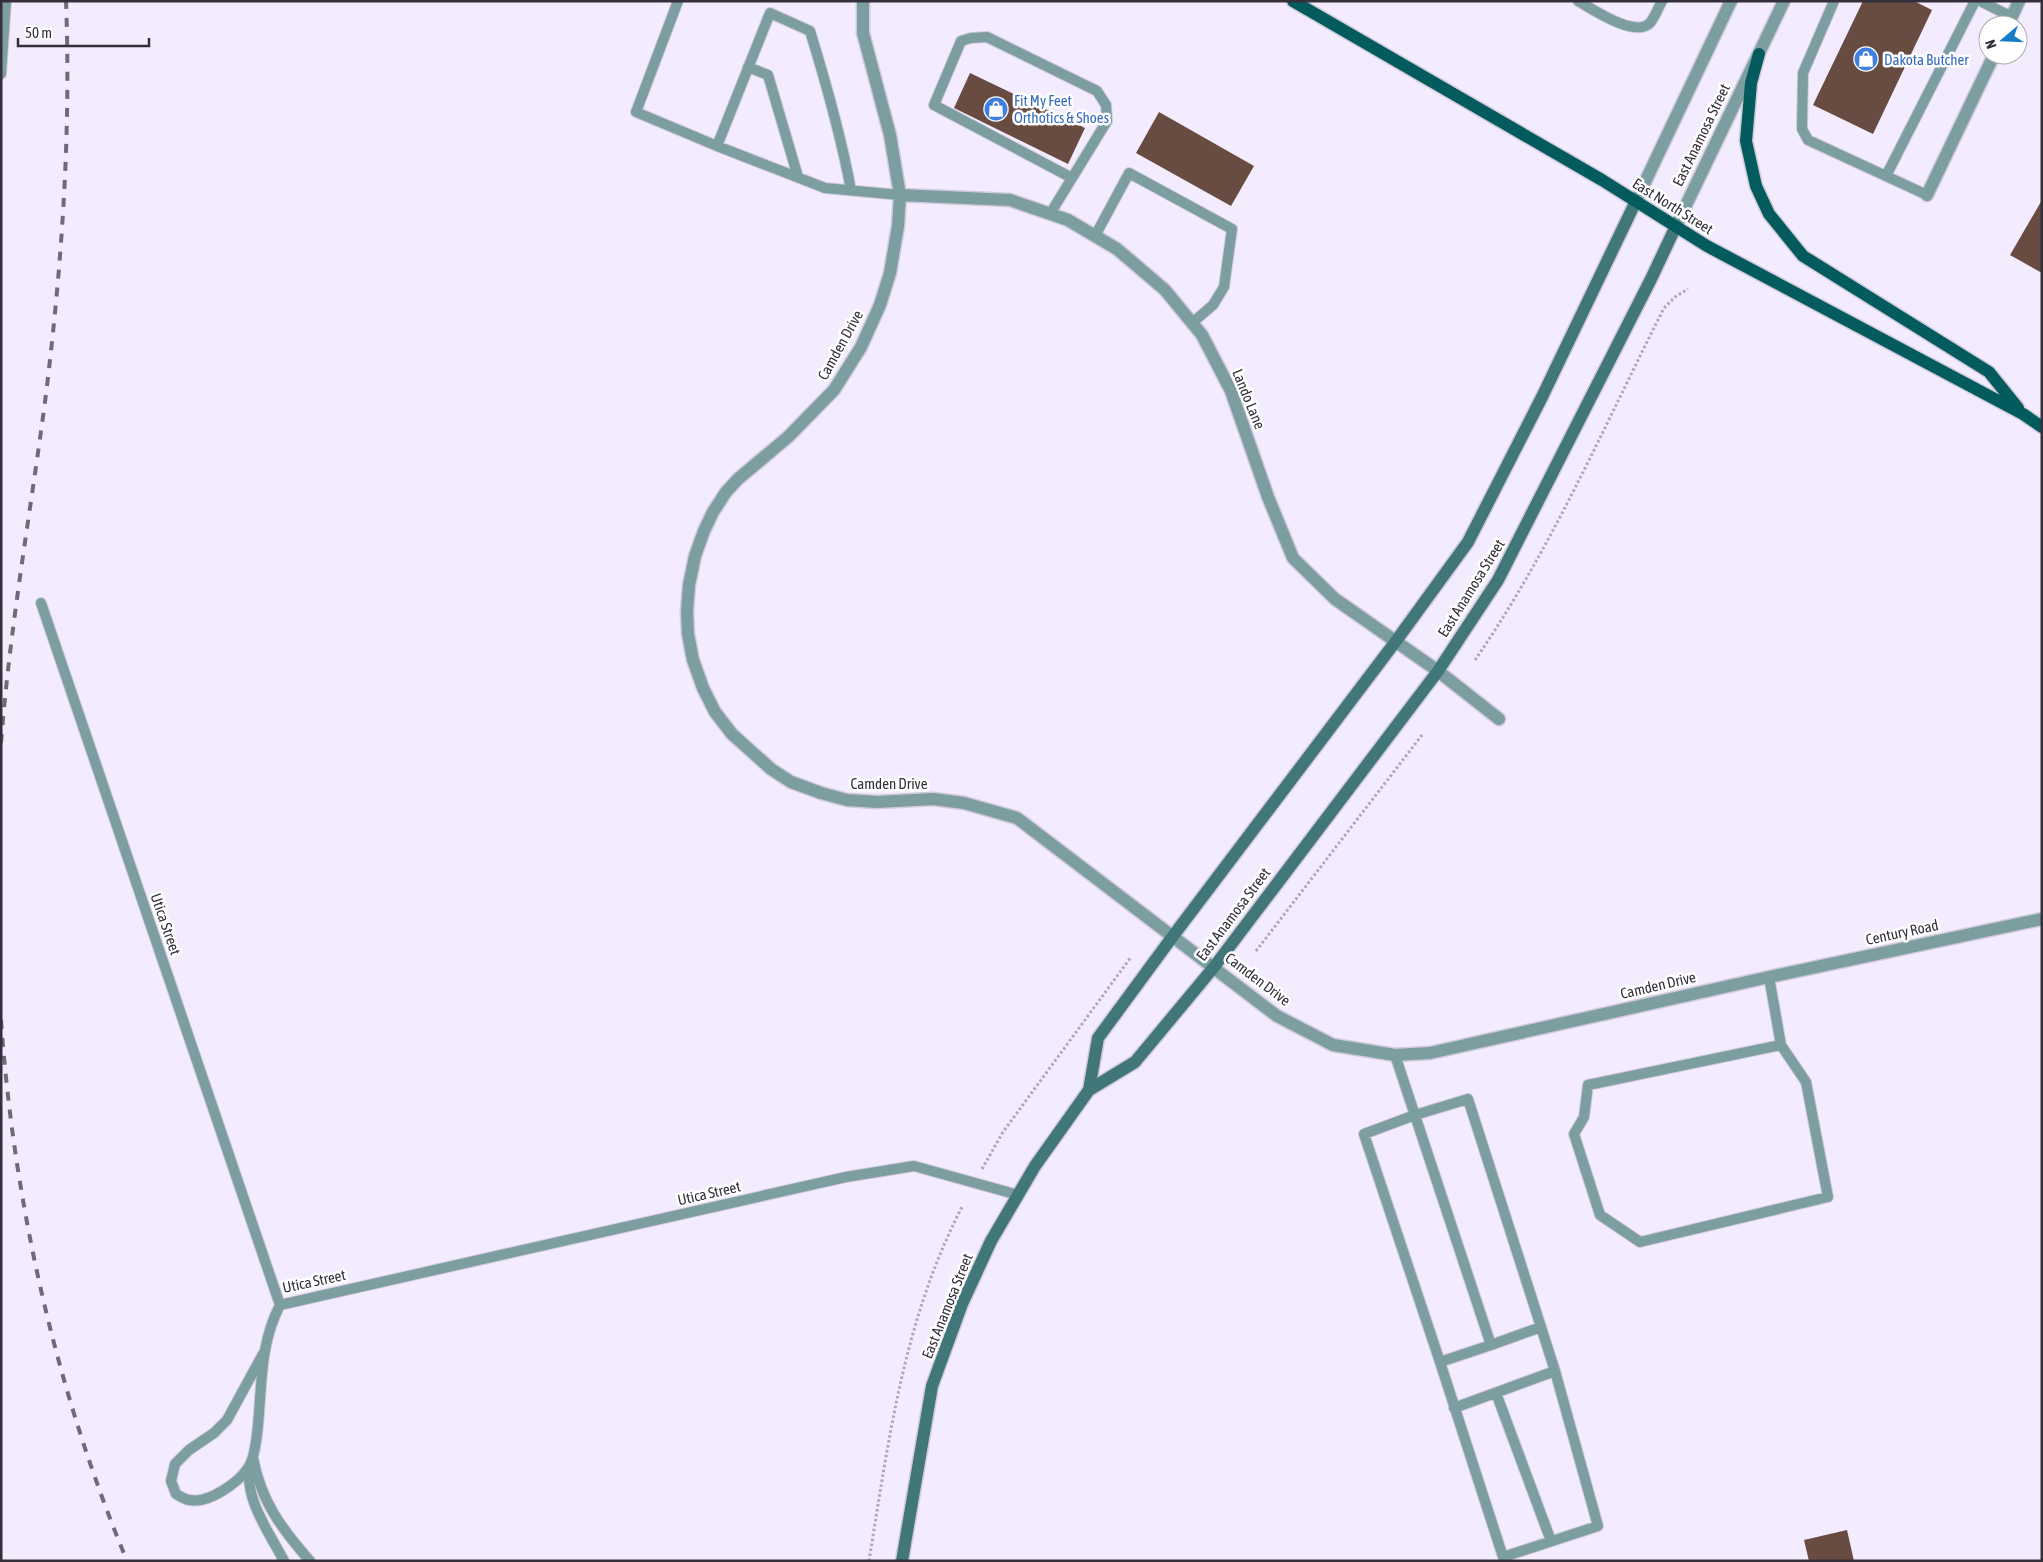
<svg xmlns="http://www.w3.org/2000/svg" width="2043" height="1562" viewBox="0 0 2043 1562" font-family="'Asap Condensed',sans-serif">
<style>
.building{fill:#694c41}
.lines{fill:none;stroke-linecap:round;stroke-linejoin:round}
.service-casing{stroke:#d1cadb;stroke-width:12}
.minor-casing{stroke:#d1cadb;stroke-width:15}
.tertiary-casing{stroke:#d1cadb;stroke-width:15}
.secondary-casing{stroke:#d1cadb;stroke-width:15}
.primary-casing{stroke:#d1cadb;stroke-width:15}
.path{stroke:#ada7b6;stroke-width:3;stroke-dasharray:2.5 2.5;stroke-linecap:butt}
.service{stroke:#7c9ea0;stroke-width:10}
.minor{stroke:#7c9ea0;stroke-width:12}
.tertiary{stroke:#7c9ea0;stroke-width:12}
.secondary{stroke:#417779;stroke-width:12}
.primary{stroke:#035b5e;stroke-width:12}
.rail{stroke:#706a78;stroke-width:4;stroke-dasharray:9 9;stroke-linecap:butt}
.labels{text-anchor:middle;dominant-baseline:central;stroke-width:5;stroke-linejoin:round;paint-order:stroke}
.shop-label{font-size:15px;fill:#366cbe;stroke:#fff;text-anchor:start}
.street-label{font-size:15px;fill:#342f3b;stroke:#fff}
</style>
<rect width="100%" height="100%" fill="#f3ecfe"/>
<path class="building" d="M1863 1H1914L1932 10 1873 134 1813 105Z
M970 73 1085 128 1068 164 954 108Z
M1159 112 1254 166 1231 206 1136 153Z
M2042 200V273L2010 255Z
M1847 1530 1854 1561H1809L1804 1540Z"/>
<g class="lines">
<defs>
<path id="service" d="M678 1 636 112 717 146 825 188 900 195
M1578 1C1594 10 1635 38 1650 23 1655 17 1658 8 1662 1
M1834 1 1803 73 1802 129 1808 140 1927 195
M1980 1 2012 17
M748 67 768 75 798 177
M1 74 6 1
M717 146 770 13 810 31C826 83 841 136 851 190
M1886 176 1975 1
M1050 214 1107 121 1106 105 1097 91 987 37 971 38 961 41 934 105 1072 178
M1095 236 1129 173 1232 229 1224 287 1213 305 1192 323
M41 603 280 1305 846 1177 914 1166 1018 1195
M1769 977 1781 1045 1588 1085 1584 1117 1574 1134 1600 1215 1640 1242 1828 1197 1806 1082 1781 1045
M1395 1055 1491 1345 1440 1362 1503 1557 1598 1526 1555 1371 1454 1408
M1491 1345 1541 1327 1555 1371
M263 1354 227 1420 214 1433 189 1450 175 1464 171 1481 176 1494C180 1496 185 1500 190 1500 208 1504 238 1483 248 1468 256 1457 258 1427 259 1413 262 1374 262 1340 280 1305
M1440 1362 1364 1134 1415 1115 1468 1099 1541 1327
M1496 1393 1551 1541
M253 1458C261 1501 281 1528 310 1561
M249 1468C246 1502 269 1532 284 1561"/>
<path id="minor" d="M863 1V33L890 135 900 195 898 226 890 273 880 305 861 347 834 390 788 437 738 479 726 492 713 512 704 531 695 556 689 585 687 611 688 634 693 660 703 688 715 712 732 734 771 769 791 782 821 793 847 800 877 802 933 799 964 803 1017 818 1277 1016 1333 1045 1395 1055 1430 1053 1769 977 2042 919
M2008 25 2019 1
M900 195 1010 200 1068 220 1117 249 1165 290 1202 335 1231 391 1268 497 1293 558 1335 599 1438 671 1499 719
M1927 195 1994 55"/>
<path id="tertiary" d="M1636 201 1731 1
M1676 226 1784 1"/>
<path id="secondary" d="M1089 1090 1098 1038 1173 936 1396 641 1468 542 1542 397 1636 201
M902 1561 932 1386 962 1304 991 1241 1035 1166 1089 1090 1135 1062 1214 967 1438 671 1498 580 1651 279 1676 226"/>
<path id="primary" d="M1293 1 1602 180 1707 246 2023 414 2042 427
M1759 54 1751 83 1746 141 1756 186 1769 214 1803 256 1989 372 2018 408"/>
</defs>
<use href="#service" class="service-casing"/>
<use href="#minor" class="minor-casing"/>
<use href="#tertiary" class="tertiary-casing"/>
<use href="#secondary" class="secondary-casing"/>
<use href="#primary" class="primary-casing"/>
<path class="path" d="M1475 660C1551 550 1604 426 1664 308L1675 297 1688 289
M1256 951 1422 735
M982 1169 1003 1132 1131 957
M869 1561C889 1438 904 1318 963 1205"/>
<use href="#service" class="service"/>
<use href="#minor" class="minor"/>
<use href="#tertiary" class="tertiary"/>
<use href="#secondary" class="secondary"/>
<use href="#primary" class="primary"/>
<path class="rail" d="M1 743C10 626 31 510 46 394 62 263 71 133 66 1
M1 1020C14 1204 56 1390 127 1561"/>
</g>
<defs>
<symbol id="shop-disc" viewBox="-11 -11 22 22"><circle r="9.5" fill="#3f7fe0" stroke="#fff"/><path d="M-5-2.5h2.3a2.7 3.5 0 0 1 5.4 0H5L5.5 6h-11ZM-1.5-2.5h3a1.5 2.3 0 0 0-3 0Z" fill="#fff"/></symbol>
</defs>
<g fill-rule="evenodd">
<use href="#shop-disc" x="1852" y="45" width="28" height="28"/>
<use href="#shop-disc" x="982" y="95" width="28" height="28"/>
</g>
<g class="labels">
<g class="shop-label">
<text x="1884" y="59">Dakota Butcher</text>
<text x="1014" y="100">Fit My Feet<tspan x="1014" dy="17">Orthotics &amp; Shoes</tspan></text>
</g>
<g class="street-label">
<text transform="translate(1701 135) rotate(-64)">East Anamosa Street</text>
<text transform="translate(1673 206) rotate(32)">East North Street</text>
<text transform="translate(840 345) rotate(-61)">Camden Drive</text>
<text transform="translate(1249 399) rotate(68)">Lando Lane</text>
<text transform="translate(1471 588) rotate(-58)">East Anamosa Street</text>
<text x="889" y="783">Camden Drive</text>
<text transform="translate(1233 914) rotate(-53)">East Anamosa Street</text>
<text transform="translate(166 924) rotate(71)">Utica Street</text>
<text transform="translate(1902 932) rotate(-12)">Century Road</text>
<text transform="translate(1258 979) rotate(37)">Camden Drive</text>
<text transform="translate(1658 985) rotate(-13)">Camden Drive</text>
<text transform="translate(709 1193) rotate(-13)">Utica Street</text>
<text transform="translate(314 1281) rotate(-12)">Utica Street</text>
<text transform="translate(947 1306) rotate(-68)">East Anamosa Street</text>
</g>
</g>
<rect width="2043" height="1562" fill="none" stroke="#342f3b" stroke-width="5"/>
<g transform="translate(2003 40) rotate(251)"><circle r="24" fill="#ffffff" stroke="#aeacb1"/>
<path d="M0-4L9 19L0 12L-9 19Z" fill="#167cc7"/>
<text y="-8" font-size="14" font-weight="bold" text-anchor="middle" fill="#342f3b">N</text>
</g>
<path d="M18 38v8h131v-8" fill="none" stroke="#342f3b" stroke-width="2.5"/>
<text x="25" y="38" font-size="15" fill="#342f3b" stroke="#ffffff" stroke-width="4" paint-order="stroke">50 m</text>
</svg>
